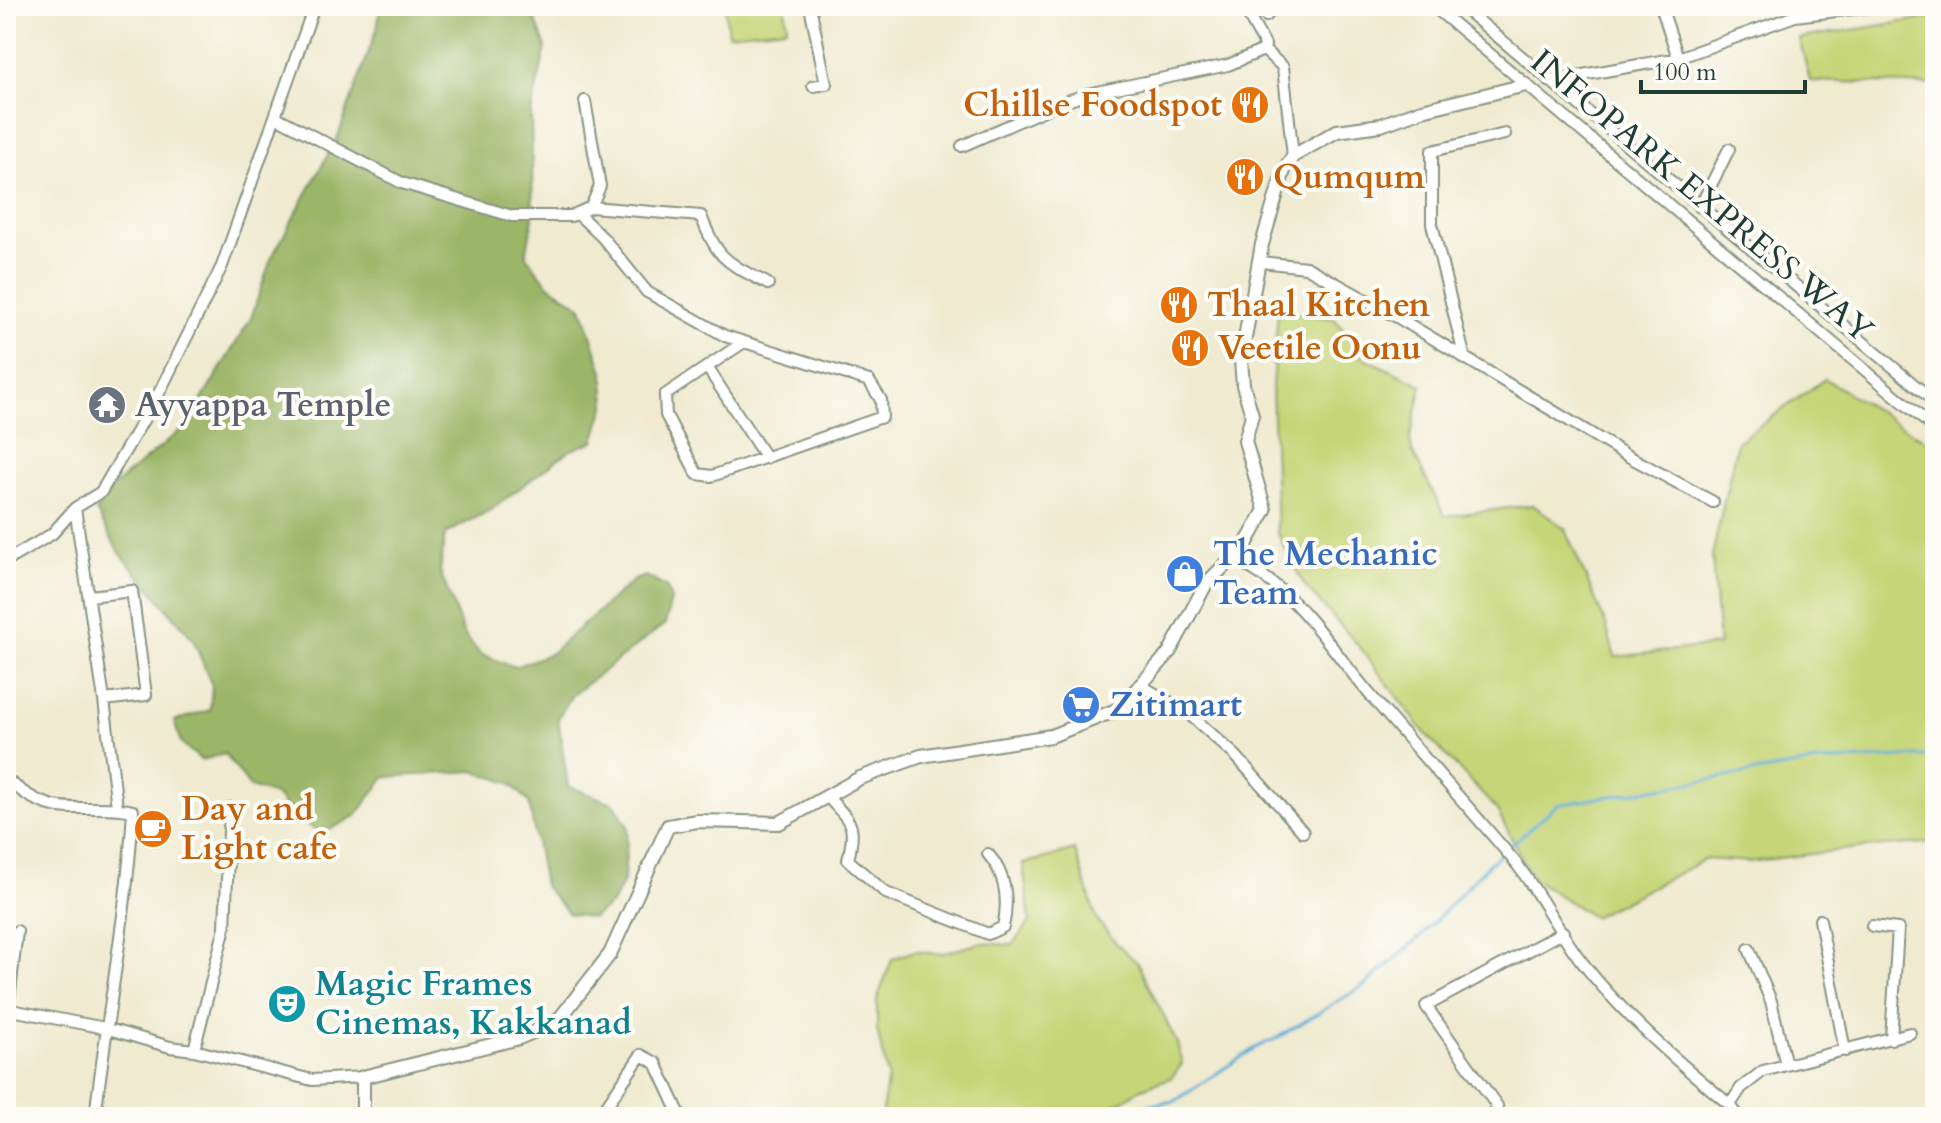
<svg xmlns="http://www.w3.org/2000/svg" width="1941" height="1123" viewBox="0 0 1941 1123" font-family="Cardo,serif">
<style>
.green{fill:#c6d577;stroke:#728956;stroke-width:2}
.forest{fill:#9cb668;stroke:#5e7a4e;stroke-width:2}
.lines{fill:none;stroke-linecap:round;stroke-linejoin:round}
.stream{stroke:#60add9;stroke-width:3}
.minor-casing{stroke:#889482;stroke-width:14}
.tertiary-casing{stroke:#889482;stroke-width:16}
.minor{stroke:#fff;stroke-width:10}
.tertiary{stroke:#fff;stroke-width:12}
.labels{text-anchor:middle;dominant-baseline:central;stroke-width:8;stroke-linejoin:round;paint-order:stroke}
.food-label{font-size:34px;font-weight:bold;fill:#c56008;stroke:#fdfcf7;text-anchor:start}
.street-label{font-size:34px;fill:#1f3d34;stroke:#fdfcf7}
.worship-label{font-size:34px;font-weight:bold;fill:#5b616d;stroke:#fdfcf7;text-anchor:start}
.shop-label{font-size:34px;font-weight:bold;fill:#366cbe;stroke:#fdfcf7;text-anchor:start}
.culture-label{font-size:34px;font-weight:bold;fill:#0d838f;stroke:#fdfcf7;text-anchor:start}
</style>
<rect width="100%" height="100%" fill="#fdfcf7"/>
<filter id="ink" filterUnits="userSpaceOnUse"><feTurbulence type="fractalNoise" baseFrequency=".0125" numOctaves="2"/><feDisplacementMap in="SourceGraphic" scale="16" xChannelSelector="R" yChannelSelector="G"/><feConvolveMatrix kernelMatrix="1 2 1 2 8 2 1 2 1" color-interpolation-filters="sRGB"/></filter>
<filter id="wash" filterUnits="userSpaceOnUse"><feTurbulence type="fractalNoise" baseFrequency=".006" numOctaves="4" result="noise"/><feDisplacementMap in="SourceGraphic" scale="32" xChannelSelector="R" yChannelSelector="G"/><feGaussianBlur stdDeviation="1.8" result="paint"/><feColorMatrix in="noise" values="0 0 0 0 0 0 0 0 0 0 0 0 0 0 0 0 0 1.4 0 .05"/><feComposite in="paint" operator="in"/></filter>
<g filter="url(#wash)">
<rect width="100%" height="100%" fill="#f0ead0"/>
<path class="green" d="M725 6H785L787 28 728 34Z
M1935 17V85L1810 81 1799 38Z
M1278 311 1335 319 1364 358 1422 385 1410 439 1412 451 1445 516 1533 505 1565 529 1605 622 1615 657 1719 645 1712 557 1737 442 1825 379 1928 442 1935 448V842L1858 848 1749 862 1706 859 1593 917 1532 878 1497 810 1424 732 1357 644 1304 585 1277 532 1272 386Z
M1075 850 1097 920 1117 944 1137 962 1177 1043 1182 1064 1171 1078 1142 1088 1122 1101 1084 1117H881L888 1077 877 1030V1000L892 959 914 951 940 954 981 943 1012 945 1030 922 1023 864Z"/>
<path class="forest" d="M381 6H530L546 47 531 113 533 218 526 256 549 285 582 307 603 372 606 403 594 441 569 451 491 510 445 534 440 571 464 634 480 654 515 667 551 653 634 580 646 576 667 588 671 600 665 624 572 695 558 718 568 786 615 804 628 827 624 879 613 902 593 918 569 914 544 886 529 802 510 783 474 771 385 777 356 816 323 833 300 822 275 795 250 787 225 754 201 760 181 743 174 721 210 710 212 686 193 639 119 552 96 511 117 483 186 426 251 318 271 259 338 136 377 29Z"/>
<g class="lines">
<path class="stream" d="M1126 1117 1149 1105 1175 1101 1255 1048 1277 1038 1365 985 1418 939 1488 865 1557 805 1816 762 1935 755"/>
</g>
</g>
<g filter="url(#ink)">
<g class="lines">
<defs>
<path id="minor" d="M810 6 826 84 813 86
M1257 6 1266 16 1271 11V6
M1433 6 1935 429
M1461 6 1935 402
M1661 6 1678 58
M1795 16 1878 6
M1264 50 1283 67 1293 156
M1549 81 1678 58 1795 16 1797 6
M276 117 402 183 512 216H571L591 207 600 186 585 101
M962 146 1053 106 1087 94 1228 65 1264 50 1265 45 1243 6
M591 207 701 216C718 261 727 262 768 284
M1700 207 1729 149
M577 213 603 238 647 292 725 336 869 381 881 400 882 417 712 476 697 474 666 415 665 395 744 342
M1261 262 1306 267 1397 317 1628 456 1713 502
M1465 359 1432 224V151L1505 134
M707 367 766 458
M75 508 104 700 117 807
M1232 558C1299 590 1326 644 1372 697 1418 751 1465 803 1511 857 1539 890 1556 929 1582 962 1624 1016 1678 1062 1730 1105L1739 1117
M6 561 52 534 75 508 101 492 159 393 222 266 311 15 299 6
M90 596 132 591 146 695 104 700
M1140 685 1187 712 1236 756 1303 832
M6 779C20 790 32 800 50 805 73 812 106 804 133 811 127 914 107 1015 95 1117
M827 796C851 823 857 823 848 860L886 893 988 934 1003 927C1009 901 1006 874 988 854
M1820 920 1845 1051
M1872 926 1898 929 1891 1039
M1749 949 1771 1001 1786 1065
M6 1009 105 1028 170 1047 194 1050 312 1080 363 1077
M8 1009 17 931
M194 1050 225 927 230 808
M1730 1105 1741 1088 1763 1071 1910 1033
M599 1117 641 1055 656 1063 681 1117
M1494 1117 1497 1106 1426 1006 1563 932"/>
<path id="tertiary" d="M363 1117V1077L519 1038 557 1022 610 954 668 826 697 821 779 823 860 778 921 756 1051 736 1119 709 1169 653 1206 584 1246 544 1265 510 1245 441 1252 415 1243 385 1241 360 1262 244 1284 170 1293 156 1337 131 1381 125 1422 110 1526 85"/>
</defs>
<use href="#minor" class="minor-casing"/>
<use href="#tertiary" class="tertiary-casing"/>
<use href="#minor" class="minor"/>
<use href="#tertiary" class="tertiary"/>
</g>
</g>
<defs>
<symbol id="restaurant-disc" viewBox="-11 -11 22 22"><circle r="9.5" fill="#e8710a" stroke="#fdfcf7"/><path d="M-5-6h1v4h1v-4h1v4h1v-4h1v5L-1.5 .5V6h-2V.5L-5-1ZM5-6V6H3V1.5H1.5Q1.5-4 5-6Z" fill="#fff"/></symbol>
<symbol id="temple-disc" viewBox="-11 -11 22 22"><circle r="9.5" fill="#6b7280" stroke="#fdfcf7"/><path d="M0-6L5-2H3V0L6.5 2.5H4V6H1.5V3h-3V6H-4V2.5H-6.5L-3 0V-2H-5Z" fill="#fff"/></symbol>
<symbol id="shop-disc" viewBox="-11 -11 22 22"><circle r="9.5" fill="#3f7fe0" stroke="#fdfcf7"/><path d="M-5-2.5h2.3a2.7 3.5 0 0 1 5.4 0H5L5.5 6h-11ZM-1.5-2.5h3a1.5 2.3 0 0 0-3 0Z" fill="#fff"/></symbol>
<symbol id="supermarket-disc" viewBox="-11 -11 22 22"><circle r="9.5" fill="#3f7fe0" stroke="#fdfcf7"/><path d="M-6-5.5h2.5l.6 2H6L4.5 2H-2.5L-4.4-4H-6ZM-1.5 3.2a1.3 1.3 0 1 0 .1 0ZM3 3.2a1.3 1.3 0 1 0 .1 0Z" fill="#fff"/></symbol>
<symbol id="cafe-disc" viewBox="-11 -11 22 22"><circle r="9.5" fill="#e8710a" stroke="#fdfcf7"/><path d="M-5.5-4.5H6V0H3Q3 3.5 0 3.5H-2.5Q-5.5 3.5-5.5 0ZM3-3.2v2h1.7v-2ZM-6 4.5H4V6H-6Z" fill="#fff"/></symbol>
<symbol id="theatre-disc" viewBox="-11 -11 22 22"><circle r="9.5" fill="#0f9aa8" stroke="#fdfcf7"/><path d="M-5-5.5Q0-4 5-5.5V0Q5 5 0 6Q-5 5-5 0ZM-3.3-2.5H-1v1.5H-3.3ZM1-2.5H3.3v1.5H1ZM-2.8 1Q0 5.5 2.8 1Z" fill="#fff"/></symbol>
</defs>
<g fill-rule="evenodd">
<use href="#restaurant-disc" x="1228" y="83" width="44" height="44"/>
<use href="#restaurant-disc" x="1223" y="155" width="44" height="44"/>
<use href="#restaurant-disc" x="1157" y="283" width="44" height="44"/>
<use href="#restaurant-disc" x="1168" y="326" width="44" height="44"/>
<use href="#temple-disc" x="85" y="383" width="44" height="44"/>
<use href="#shop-disc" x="1163" y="552" width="44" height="44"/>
<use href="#supermarket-disc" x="1059" y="683" width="44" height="44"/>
<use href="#cafe-disc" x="131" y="807" width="44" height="44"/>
<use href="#theatre-disc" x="265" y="982" width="44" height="44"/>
</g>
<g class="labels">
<g class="food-label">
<text x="1222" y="105" text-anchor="end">Chillse Foodspot</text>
<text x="1273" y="177">Qumqum</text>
<text x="1207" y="305">Thaal Kitchen</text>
<text x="1218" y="348">Veetile Oonu</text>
<text x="181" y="809">Day and<tspan x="181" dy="39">Light cafe</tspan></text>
</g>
<g class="street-label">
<text transform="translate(1702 196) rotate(40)">INFOPARK EXPRESS WAY</text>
</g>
<g class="worship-label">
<text x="135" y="405">Ayyappa Temple</text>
</g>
<g class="shop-label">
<text x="1213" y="554">The Mechanic<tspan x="1213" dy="39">Team</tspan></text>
<text x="1109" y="705">Zitimart</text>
</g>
<g class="culture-label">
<text x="315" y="984">Magic Frames<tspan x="315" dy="39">Cinemas, Kakkanad</tspan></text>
</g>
</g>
<rect width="1941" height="1123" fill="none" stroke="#fdfcf7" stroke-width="32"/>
<path d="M1641 80v12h164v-12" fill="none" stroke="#1f3d34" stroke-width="4"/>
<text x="1653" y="80" font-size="24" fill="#1f3d34" stroke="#fdfcf7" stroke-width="6" paint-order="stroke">100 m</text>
</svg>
